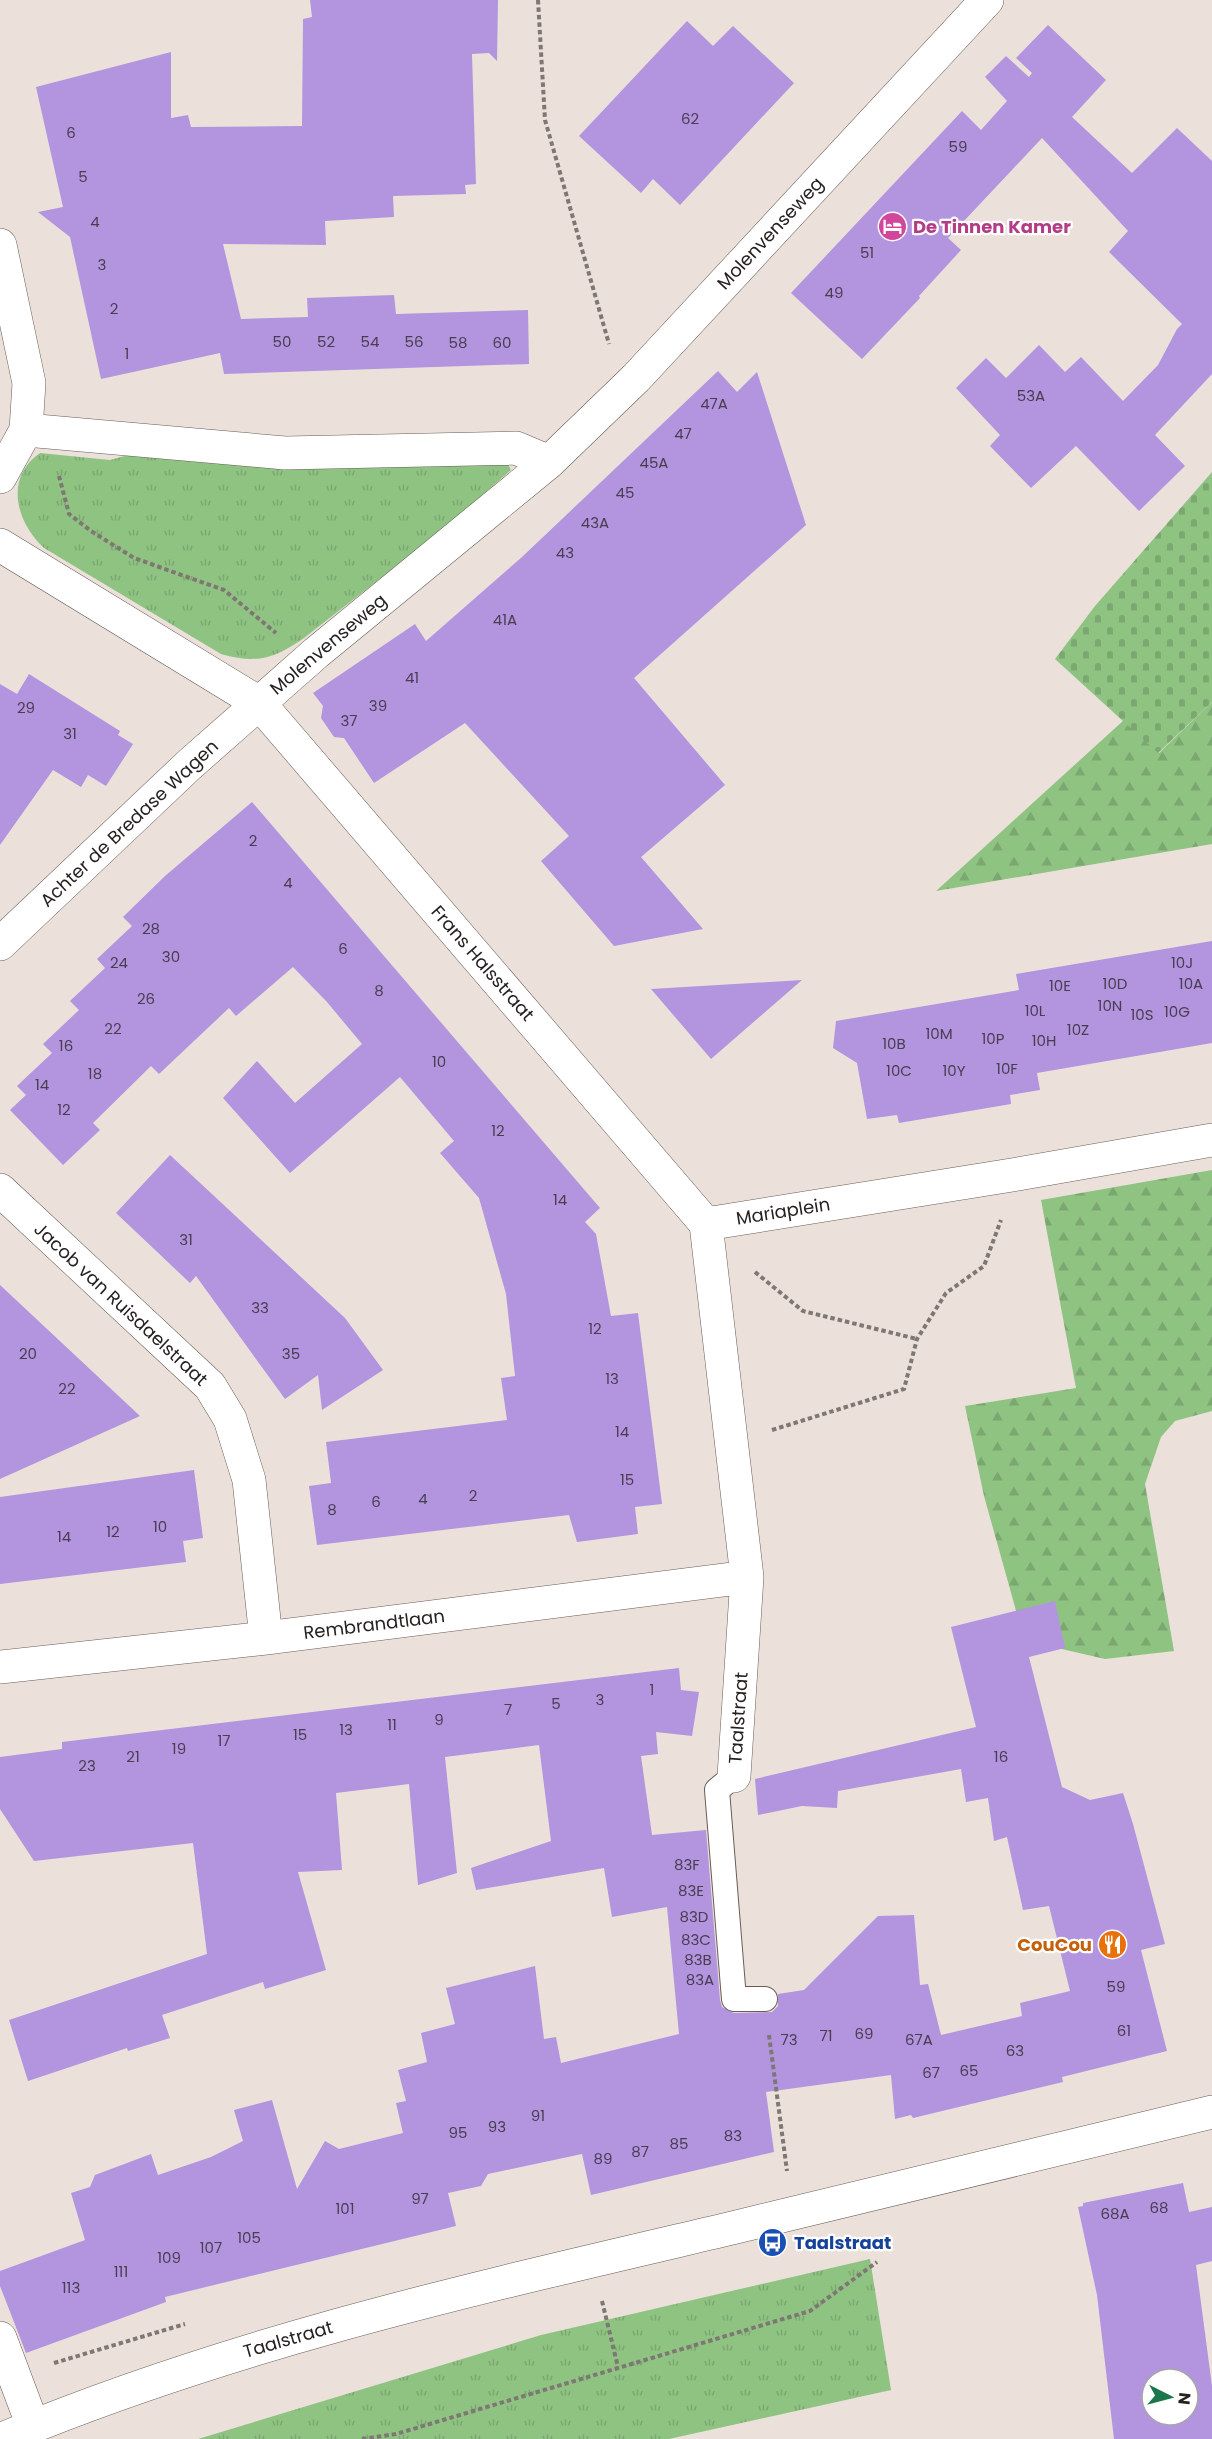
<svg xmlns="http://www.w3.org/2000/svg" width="1212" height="2439" viewBox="0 0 1212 2439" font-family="Poppins,sans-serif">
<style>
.grass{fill:url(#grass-tufts)}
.forest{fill:url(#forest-firs)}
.cemetery{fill:url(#cemetery-stones)}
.building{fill:#b294df;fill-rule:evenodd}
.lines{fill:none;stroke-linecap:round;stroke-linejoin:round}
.service-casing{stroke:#665d58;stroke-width:26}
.minor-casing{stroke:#665d58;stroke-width:34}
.secondary-casing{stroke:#665d58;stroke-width:34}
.path{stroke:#7e7773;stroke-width:4;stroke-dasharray:4.5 3;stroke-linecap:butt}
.service{stroke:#fff;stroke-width:24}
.minor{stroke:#fff;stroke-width:33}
.secondary{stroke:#fff;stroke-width:33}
.labels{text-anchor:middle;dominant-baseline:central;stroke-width:4.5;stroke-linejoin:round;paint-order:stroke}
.number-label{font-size:15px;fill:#483e4f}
.hotel-label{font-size:18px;font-weight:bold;fill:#b23c85;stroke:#fff;text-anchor:start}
.street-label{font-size:18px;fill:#25211f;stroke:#fff}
.food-label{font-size:18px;font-weight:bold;fill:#c56008;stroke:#fff;text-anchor:end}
.transit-label{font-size:18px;font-weight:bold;fill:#164399;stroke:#fff;text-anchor:start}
</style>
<defs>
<pattern id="grass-tufts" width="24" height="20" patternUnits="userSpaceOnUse" patternTransform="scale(1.5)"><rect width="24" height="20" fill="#8fc382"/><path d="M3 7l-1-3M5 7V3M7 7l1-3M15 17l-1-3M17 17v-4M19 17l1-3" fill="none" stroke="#7ba770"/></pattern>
<pattern id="forest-firs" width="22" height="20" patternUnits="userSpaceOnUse" patternTransform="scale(1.5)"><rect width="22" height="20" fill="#8fc382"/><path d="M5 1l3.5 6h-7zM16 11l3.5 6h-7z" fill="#7ba770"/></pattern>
<pattern id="cemetery-stones" width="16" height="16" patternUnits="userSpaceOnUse" patternTransform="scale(1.5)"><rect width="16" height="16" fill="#8fc382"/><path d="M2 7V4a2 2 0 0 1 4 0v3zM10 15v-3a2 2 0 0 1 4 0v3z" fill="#7ba770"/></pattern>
</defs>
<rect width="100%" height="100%" fill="#ebe1da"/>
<path class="grass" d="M40 453 110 460 132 454 508 464 511 470 441 531 304 638C274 659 257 664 221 654L44 548C16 522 4 478 40 453Z
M870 2259 891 2390 669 2439H198L541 2335Z"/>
<path class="forest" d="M1212 702V844L936 891 1124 720 1159 753Z
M1212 1170V1411L1175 1421 1161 1437 1145 1484 1174 1651 1105 1659 1053 1647 1022 1632 984 1496 965 1406 1076 1388 1041 1200Z"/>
<path class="cemetery" d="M1212 472V702L1158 753 1055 659 1095 606Z"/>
<path class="building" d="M310 0H498L497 61 489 53 472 54 476 184 465 185 466 194 393 196 394 217 325 221 326 245 223 244 241 319 308 317 307 298 394 295 396 314 528 310 529 364 224 374 220 353 101 379 70 237 38 212 63 207 36 87 171 52V118L188 115 191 127 302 126 303 19 312 17Z
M687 21 713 46 733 26 794 83 680 205 653 179 641 193 579 136Z
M1048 25 1106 80 1072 117 1132 173 1177 128 1212 161V374L1155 435 1185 466 1139 511 1076 446 1031 488 990 446 1000 435 956 388 986 358 1006 378 1039 345 1065 372 1081 357 1123 401 1158 365 1177 329 1182 324 1109 252 1128 231 1042 138 948 238 961 250 919 296 920 298 862 359 791 293 962 111 981 130 1007 101 985 77 1006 56 1029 77 1032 73 1016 58Z
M718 371 737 392 757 372 806 525 634 678 725 785 641 857 703 929 614 946 541 861 569 836 465 723 374 783 344 738 334 737 321 718 323 706 313 693 415 624 426 641 522 557Z
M29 674 120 731 118 735 133 744 106 786 88 775 81 787 53 770 0 845V684L17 694Z
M252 802 600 1208 585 1222 596 1234 611 1316 638 1313 662 1504 635 1507 638 1534 577 1542 569 1515 317 1545 309 1486 331 1483 326 1442 507 1420 501 1378 515 1376 506 1294 479 1198 440 1153 454 1141 400 1077 290 1173 223 1098 257 1061 295 1103 362 1044 327 1002 293 967 236 1016 229 1008 159 1074 151 1066 93 1123 100 1130 63 1165 10 1110 26 1095 17 1086 52 1053 43 1044 79 1010 70 1001 105 968 97 959 132 926 123 917 165 876Z
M1212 941V1043L1037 1073 1040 1090 1010 1095 1011 1104 899 1123 897 1115 867 1119 857 1063 833 1048 836 1021 1019 990 1016 974Z
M802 980 711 1059 651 989Z
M170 1155 345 1318 383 1370 322 1410 318 1375 285 1399 196 1276 190 1283 116 1213Z
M0 1285 140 1416 0 1479Z
M194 1470 203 1538 183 1541 186 1562 0 1584V1497Z
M1055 1601 1065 1648 1029 1657 1062 1787 1090 1800 1123 1793 1133 1824 1165 1944 1141 1950 1167 2051 1062 2077 1063 2082 913 2118 911 2115 895 2119 891 2075 766 2092 774 2152 591 2195 582 2154 488 2174 481 2186 448 2193 456 2226 165 2297 166 2302 26 2353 0 2286V2271L85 2240 71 2193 90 2187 95 2175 151 2154 158 2175 211 2157 243 2141 234 2110 272 2100 297 2189 325 2141 339 2149 403 2133 396 2103 406 2101 398 2070 427 2062 421 2033 455 2024 446 1988 535 1966 544 2039 556 2037 561 2063 679 2034 667 1907 612 1917 604 1868 476 1890 471 1868 551 1841 539 1745 445 1757 457 1873 418 1885 409 1784 336 1793 342 1870 298 1872 326 1970 265 1989 263 1982 162 2015 170 2038 128 2051 127 2048 28 2081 9 2020 207 1954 193 1843 34 1861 0 1809V1757L62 1749V1742L679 1668 681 1690 699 1692 692 1736 656 1732 658 1754 641 1756 652 1835 706 1830 720 2000 722 2007 734 2013 772 2012 778 2006V1994L804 1990 878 1916 914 1915 920 1985 928 1984 941 2035 1022 2016 1020 2003 1070 1991 1049 1906 1023 1910 1007 1837 994 1841 988 1798 966 1802 961 1769 838 1791 837 1808 802 1806 758 1815 755 1779 976 1727 951 1627Z
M1183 2183 1189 2212 1212 2207V2261L1196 2265 1212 2386V2439H1114L1097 2295 1078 2207 1083 2206V2203ZM1152 2379H1188V2415H1152Z"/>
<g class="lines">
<defs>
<path id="service" d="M734 1776 717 1790 734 1999H765"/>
<path id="minor" d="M0 245 29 383 26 430 0 477
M26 430 285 453 516 448 549 462
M0 545 259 703 706 1224
M0 944 189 765 316 653 549 462 636 378 987 0
M0 1190 210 1386 230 1419 249 1480 266 1638
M706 1224 747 1577 734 1776
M706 1224 1018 1174 1212 1140
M0 1667 266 1638 747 1577
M0 2338 33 2426"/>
<path id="secondary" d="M2 2439C237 2341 481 2287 728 2229 889 2191 1050 2151 1212 2112"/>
</defs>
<use href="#service" class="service-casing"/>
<use href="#minor" class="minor-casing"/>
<use href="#secondary" class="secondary-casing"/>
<path class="path" d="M538 0 545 120 609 344
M59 476 69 514 91 531 134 558 224 590 276 633
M755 1272 803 1311 917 1339
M772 1430 904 1389 917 1339 946 1293 984 1266 1001 1220
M769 2035 787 2171
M602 2301 618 2367
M54 2363 185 2324
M362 2439 396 2434 810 2311 877 2262"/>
<use href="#service" class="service"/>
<use href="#minor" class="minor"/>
<use href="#secondary" class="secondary"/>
</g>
<defs>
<symbol id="hotel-disc" viewBox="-11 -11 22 22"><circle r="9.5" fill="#d1479c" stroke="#fff"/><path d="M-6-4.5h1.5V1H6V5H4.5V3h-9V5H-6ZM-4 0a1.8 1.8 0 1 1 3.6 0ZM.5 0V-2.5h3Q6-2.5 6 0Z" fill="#fff"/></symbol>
<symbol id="restaurant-disc" viewBox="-11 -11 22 22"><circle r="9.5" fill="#e8710a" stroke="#fff"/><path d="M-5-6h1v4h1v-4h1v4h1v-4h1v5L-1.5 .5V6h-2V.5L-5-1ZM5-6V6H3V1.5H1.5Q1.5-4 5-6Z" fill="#fff"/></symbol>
<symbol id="bus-disc" viewBox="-11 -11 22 22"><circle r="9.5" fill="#1a4fb4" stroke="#fff"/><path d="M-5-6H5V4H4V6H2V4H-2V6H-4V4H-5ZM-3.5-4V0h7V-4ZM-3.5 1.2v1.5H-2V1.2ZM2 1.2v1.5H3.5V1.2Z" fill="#fff"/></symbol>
</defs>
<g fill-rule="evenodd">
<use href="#hotel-disc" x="876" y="210" width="33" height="33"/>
<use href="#restaurant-disc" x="1096" y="1928" width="33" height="33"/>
<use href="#bus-disc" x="756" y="2226" width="33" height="33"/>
</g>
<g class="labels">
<g class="number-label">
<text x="690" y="118">62</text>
<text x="71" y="132">6</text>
<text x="958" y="146">59</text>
<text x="83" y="176">5</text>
<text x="95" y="221">4</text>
<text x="867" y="252">51</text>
<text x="102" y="264">3</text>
<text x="834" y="292">49</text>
<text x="114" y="308">2</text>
<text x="282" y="341">50</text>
<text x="326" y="341">52</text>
<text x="370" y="341">54</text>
<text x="414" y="341">56</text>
<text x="458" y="342">58</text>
<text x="502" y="342">60</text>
<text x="127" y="353">1</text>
<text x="1031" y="395">53A</text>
<text x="714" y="403">47A</text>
<text x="683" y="433">47</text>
<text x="654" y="462">45A</text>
<text x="625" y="492">45</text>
<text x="595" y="522">43A</text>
<text x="565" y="552">43</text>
<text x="505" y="619">41A</text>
<text x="412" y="677">41</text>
<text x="378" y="705">39</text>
<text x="26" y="707">29</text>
<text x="349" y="720">37</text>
<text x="70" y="733">31</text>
<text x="253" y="840">2</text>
<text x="288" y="882">4</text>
<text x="151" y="928">28</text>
<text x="343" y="948">6</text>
<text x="171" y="956">30</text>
<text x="119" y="962">24</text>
<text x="1182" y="962">10J</text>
<text x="1115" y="983">10D</text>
<text x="1191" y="983">10A</text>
<text x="1060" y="985">10E</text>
<text x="379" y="990">8</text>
<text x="146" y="998">26</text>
<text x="1110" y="1005">10N</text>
<text x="1035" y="1010">10L</text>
<text x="1177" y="1011">10G</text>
<text x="1142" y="1014">10S</text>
<text x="113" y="1028">22</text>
<text x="1078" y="1029">10Z</text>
<text x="939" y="1033">10M</text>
<text x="993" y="1038">10P</text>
<text x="1044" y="1040">10H</text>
<text x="894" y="1043">10B</text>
<text x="66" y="1045">16</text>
<text x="439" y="1061">10</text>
<text x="1007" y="1068">10F</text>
<text x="899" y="1070">10C</text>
<text x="954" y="1070">10Y</text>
<text x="95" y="1073">18</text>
<text x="42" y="1084">14</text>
<text x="64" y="1109">12</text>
<text x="498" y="1130">12</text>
<text x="560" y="1199">14</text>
<text x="186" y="1239">31</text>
<text x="260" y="1307">33</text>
<text x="595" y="1328">12</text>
<text x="28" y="1353">20</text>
<text x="291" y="1353">35</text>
<text x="612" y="1378">13</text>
<text x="67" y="1388">22</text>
<text x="622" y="1431">14</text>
<text x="627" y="1479">15</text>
<text x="473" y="1495">2</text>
<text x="423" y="1498">4</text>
<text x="376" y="1501">6</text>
<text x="332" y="1509">8</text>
<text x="160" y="1526">10</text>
<text x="113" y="1531">12</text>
<text x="64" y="1536">14</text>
<text x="652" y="1689">1</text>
<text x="600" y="1699">3</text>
<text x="556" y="1703">5</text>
<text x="508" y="1709">7</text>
<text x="439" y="1719">9</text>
<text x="392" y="1724">11</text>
<text x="346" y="1729">13</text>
<text x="300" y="1734">15</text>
<text x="224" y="1740">17</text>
<text x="179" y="1748">19</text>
<text x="133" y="1756">21</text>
<text x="1001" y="1756">16</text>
<text x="87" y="1765">23</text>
<text x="687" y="1864">83F</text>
<text x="691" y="1890">83E</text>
<text x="694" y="1916">83D</text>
<text x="696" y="1939">83C</text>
<text x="698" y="1959">83B</text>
<text x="700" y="1979">83A</text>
<text x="1116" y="1986">59</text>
<text x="1124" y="2030">61</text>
<text x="864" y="2033">69</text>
<text x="826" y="2035">71</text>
<text x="789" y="2039">73</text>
<text x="919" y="2039">67A</text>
<text x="1015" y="2050">63</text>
<text x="969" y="2070">65</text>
<text x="931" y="2072">67</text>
<text x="538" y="2115">91</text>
<text x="497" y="2126">93</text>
<text x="458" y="2132">95</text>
<text x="733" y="2135">83</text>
<text x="679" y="2143">85</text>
<text x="640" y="2151">87</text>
<text x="603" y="2158">89</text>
<text x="420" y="2198">97</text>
<text x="1159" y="2207">68</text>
<text x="345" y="2208">101</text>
<text x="1115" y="2213">68A</text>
<text x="249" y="2237">105</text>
<text x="211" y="2247">107</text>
<text x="169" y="2257">109</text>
<text x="121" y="2271">111</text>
<text x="71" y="2287">113</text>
</g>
<g class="hotel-label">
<text x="913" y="226">De Tinnen Kamer</text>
</g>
<g class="street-label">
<text transform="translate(770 233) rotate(-47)">Molenvenseweg</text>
<text transform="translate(328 644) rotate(-40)">Molenvenseweg</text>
<text transform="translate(129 823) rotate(-43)">Achter de Bredase Wagen</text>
<text transform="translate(483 963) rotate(49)">Frans Halsstraat</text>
<text transform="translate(783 1211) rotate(-9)">Mariaplein</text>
<text transform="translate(121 1304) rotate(43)">Jacob van Ruisdaelstraat</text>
<text transform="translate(374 1624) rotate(-7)">Rembrandtlaan</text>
<text transform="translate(738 1718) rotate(-86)">Taalstraat</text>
<text transform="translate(288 2339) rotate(-16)">Taalstraat</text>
</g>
<g class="food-label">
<text x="1092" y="1944">CouCou</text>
</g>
<g class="transit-label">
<text x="794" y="2242">Taalstraat</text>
</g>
</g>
<g transform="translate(1170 2397) rotate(96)"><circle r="28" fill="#ffffff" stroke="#a8a6a5" stroke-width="1.5"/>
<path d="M0-4.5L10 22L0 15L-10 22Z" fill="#1c764b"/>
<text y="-9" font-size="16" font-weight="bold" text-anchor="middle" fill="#25211f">N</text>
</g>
</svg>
